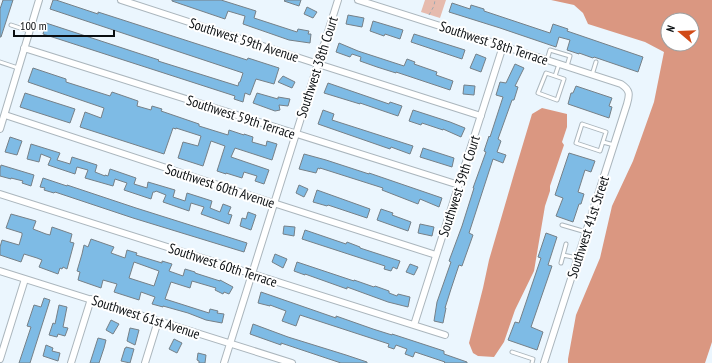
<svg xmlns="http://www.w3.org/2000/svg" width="712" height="363" viewBox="0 0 712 363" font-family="'PT Sans Narrow',sans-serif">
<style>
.green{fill:#e6bbae}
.water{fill:#da9781;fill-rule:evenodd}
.building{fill:#7ebbe5;stroke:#768087;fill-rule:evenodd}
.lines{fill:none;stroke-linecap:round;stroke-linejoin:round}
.lane-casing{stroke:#abb6bd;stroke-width:5}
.street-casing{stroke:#abb6bd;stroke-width:8}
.path{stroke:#9fa8ae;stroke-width:1;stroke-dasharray:3 3;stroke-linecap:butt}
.lane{stroke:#fff;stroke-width:3}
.street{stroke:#fff;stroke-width:6}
.labels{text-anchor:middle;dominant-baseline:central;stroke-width:4;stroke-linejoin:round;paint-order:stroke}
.street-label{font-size:14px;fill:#0a0e11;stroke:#fff}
</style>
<rect width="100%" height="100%" fill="#ebf6fe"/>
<path class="green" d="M425 0H446L440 18 421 12Z"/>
<path class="water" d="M551 0H712V342L705 363H568V359L576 315 600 258 612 206 633 161 654 102 664 52 645 42 588 24 583 13 574 5ZM668 20H692V44H668Z
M542 108 567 114V127L562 142 564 145 550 186V191L545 206 534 271 515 310 504 342 494 357 478 356 473 353 469 343 483 288 489 260 514 174 532 114Z"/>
<path class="building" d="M3 0H13L1 37H0V9Z
M53 0H56L98 14V12L247 60 248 58 279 68 274 84 256 79 250 95 245 93 243 102 234 99 235 96 43 34 46 23 159 60 158 61 238 86 239 82H240L243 73 50 9Z
M172 0H221L256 11 254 18 297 32 298 29 309 31 308 34H311L310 43 289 40 243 24 245 16 228 11 225 19 172 1Z
M285 0H301L299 6 284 1Z
M452 3 470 9 471 5 484 9V11L550 33 553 24 568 29 567 31 643 57 638 72 594 57 593 58 579 53V54L567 50 570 40 559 37 556 47 500 28 449 12Z
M307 7 317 12 313 18 304 14Z
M348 15 364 18 362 27 346 24Z
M373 21 403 30 400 39 385 34 384 36 370 31Z
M414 34 465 50 462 59 411 42Z
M339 43 358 51 404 66 407 59 415 62 414 64 437 72 436 75 453 81 450 90 396 72V73L377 67 360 61 361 57 352 54 350 57 336 52Z
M476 54 486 58 481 72 470 68Z
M515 64 524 68 515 86 518 87 514 100H512L498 139 501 141 497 152 506 155 503 163 493 159 469 233 473 235 462 266 459 265 451 289 445 308H446L443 323 434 321 437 302 451 262 449 261 462 226 474 188H473L486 152 484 151 489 136 490 137 503 97 496 95 500 82 506 83Z
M33 68 66 79V82L110 96 112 92 138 101 137 106 151 110 152 106 162 109 161 111 199 124V126L228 135 229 130 244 135V134L253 137 252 142 266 146 267 141 277 144 272 160 235 148 231 157 269 170 264 184 255 181 257 176 244 172 242 178 226 173V174L217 171 225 146 211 141 203 166 178 158 183 142 198 146 201 136 176 128V129L173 128 164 154 80 127 85 112 101 118 104 108 28 82Z
M283 76 295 82 292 88 278 82Z
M328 83 389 104 390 102 402 106 398 116 360 103V104L324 93Z
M464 85 475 86 474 95 463 94Z
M576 86 612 98 609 106 612 107 609 118 568 104 571 93H573Z
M25 93 75 109 70 123 20 107Z
M257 93 278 99V97L290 99 288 106 279 105 280 110 275 111 253 103Z
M323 110 334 114 332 120 413 146 410 154 391 147 390 149 318 124Z
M413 110 450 122 465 128 461 137 443 129V130L422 123 421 125 409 121Z
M10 137 22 141 17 155 5 152Z
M31 144 60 153 57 160 67 163 70 164 72 157 97 165 95 172 105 176V175L108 176 110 169 136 178 134 184 147 188 148 182 175 190 173 197 185 201 187 193 212 201 210 208 220 212 223 204 231 207 228 214 232 215 229 224 201 214 204 207 191 203 189 211 163 202 166 195 156 191 155 192H153L151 199 124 190 127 183 115 179 113 186 85 178 88 170 77 167 75 174 48 165 51 158 41 154 39 162 27 159Z
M423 148 454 158 452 167 420 157Z
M569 153 595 161 591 172 585 170 578 192 584 194 581 204H579L573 222 556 216 563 198 555 195Z
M304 154 326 160 369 174V173L442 198 439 207 420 199 418 204 382 190 383 188 320 168V169L318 168 316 173 299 169Z
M1 165 34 175 31 186 22 183 23 181 11 178V179L0 176V169Z
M43 178 67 186V185L136 208 247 243 244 252 133 218 55 192 54 193 44 190 45 188 40 187Z
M299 185 308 189 304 197 296 193Z
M317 190 370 209 367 218 328 205 327 206 313 202Z
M381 209 393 213 392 215 411 222 408 231 377 220Z
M248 212 256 215 251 230 240 226 242 218 246 219Z
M11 214 36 221 33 229 46 234 50 235 52 227 72 234 70 242 74 243 67 269 63 267 62 269 60 268 58 274 39 267 42 260 37 258 24 254 21 262 0 255V247L2 240 19 245 22 235V233L6 228Z
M420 224 434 227 432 236 418 233Z
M284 226 295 227 294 236 283 234Z
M305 230 346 244 347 242 360 247V248L400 261 397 269 393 267 391 271 384 269 385 266 302 239Z
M546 233 557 237 548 265 552 266 531 327 543 332 537 350 508 340 515 322 519 323 541 258 538 257Z
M91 239 114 247 111 253 125 258 127 250 137 253 136 255 162 263V261L172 264 169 271 183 276 185 269 195 272V273L220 281V280L233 287 229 294 224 292 223 294 215 290 216 288 192 281 190 288 171 282 165 299 209 313 210 309 218 311 217 313 224 314 222 323 206 320 188 313 163 306V307L152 304 155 297 141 292 139 300 114 292 117 284 103 280 101 288 78 280 80 272 77 271 82 254 84 245 88 247ZM134 262 159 271 154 286 129 278Z
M275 254 287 259 283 268 272 262Z
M297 262 354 281V280L374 287 375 286 389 291V293L397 296 398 294 410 297 408 307 388 302 347 287V289L305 274V275L294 271Z
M410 264 418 267 414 275 406 272Z
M261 292 336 318V316L373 329 392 335V334L444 351V354L467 362V363H444L445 362 415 352 413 357 405 354 407 349 396 345 394 349 388 347 389 344 300 315 296 326 282 321 286 311 270 305V306L258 303Z
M44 298 50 300 30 363H19L31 327 27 326 34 305 41 307Z
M59 305 67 307 63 327 68 328 65 336 58 334 57 337 49 335 53 323 55 324Z
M111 320 119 324 113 334 106 330Z
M253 324 288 337 346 355 367 362V363H341L281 343V345L250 334Z
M130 328 139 330 135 345 127 341Z
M98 338 106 340 104 348 99 363H90Z
M174 339 182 343 177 353 169 349Z
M46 345 53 348 52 351 60 353 58 361 43 356Z
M126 347 134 349 130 363 121 361 125 348H126Z
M198 353 206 355 205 363H199V361L197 360Z"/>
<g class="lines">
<defs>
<path id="lane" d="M11 25 29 31
M547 60 550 50 570 56 567 66
M0 62 18 68
M592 75 596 62
M555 76 564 79 557 100 538 93 546 73 555 76 559 64
M582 124 606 132 600 151 576 143Z
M603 142 614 145
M562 225 586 232
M563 255 577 258
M561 263 566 244
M512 352 533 359 532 363"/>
<path id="street" d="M121 0 318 64 481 116
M358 0 547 60 621 84C630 90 630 94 627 104L544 363
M24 48 459 185
M5 115 264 200 436 255
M0 129 39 0
M0 194 445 335
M0 271 292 363
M414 325 503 46
M0 359 25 279
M71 363 91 299
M145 363 158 321
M224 363 338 0"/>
</defs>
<use href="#lane" class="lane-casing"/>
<use href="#street" class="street-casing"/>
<path class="path" d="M429 15 434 6 435 0"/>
<use href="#lane" class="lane"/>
<use href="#street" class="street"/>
</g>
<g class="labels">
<g class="street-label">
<text transform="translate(244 40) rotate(18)">Southwest 59th Avenue</text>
<text transform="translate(494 43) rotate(18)">Southwest 58th Terrace</text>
<text transform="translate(317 67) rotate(-72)">Southwest 38th Court</text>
<text transform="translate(241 117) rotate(18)">Southwest 59th Terrace</text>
<text transform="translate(220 186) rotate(18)">Southwest 60th Avenue</text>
<text transform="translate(459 186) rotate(-72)">Southwest 39th Court</text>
<text transform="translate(588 227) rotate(-72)">Southwest 41st Street</text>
<text transform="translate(223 265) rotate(18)">Southwest 60th Terrace</text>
<text transform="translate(146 317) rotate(18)">Southwest 61st Avenue</text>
</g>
</g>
<g transform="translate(680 32) rotate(289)"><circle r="19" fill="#ffffff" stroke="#9d9fa0"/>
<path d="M0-3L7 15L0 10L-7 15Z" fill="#d14a17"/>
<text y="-6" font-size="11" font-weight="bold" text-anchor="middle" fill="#0a0e11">N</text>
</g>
<path d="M14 30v6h100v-6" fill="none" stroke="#0a0e11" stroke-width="2"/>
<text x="20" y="30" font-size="12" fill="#0a0e11" stroke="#ffffff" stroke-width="3" paint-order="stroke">100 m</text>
</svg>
